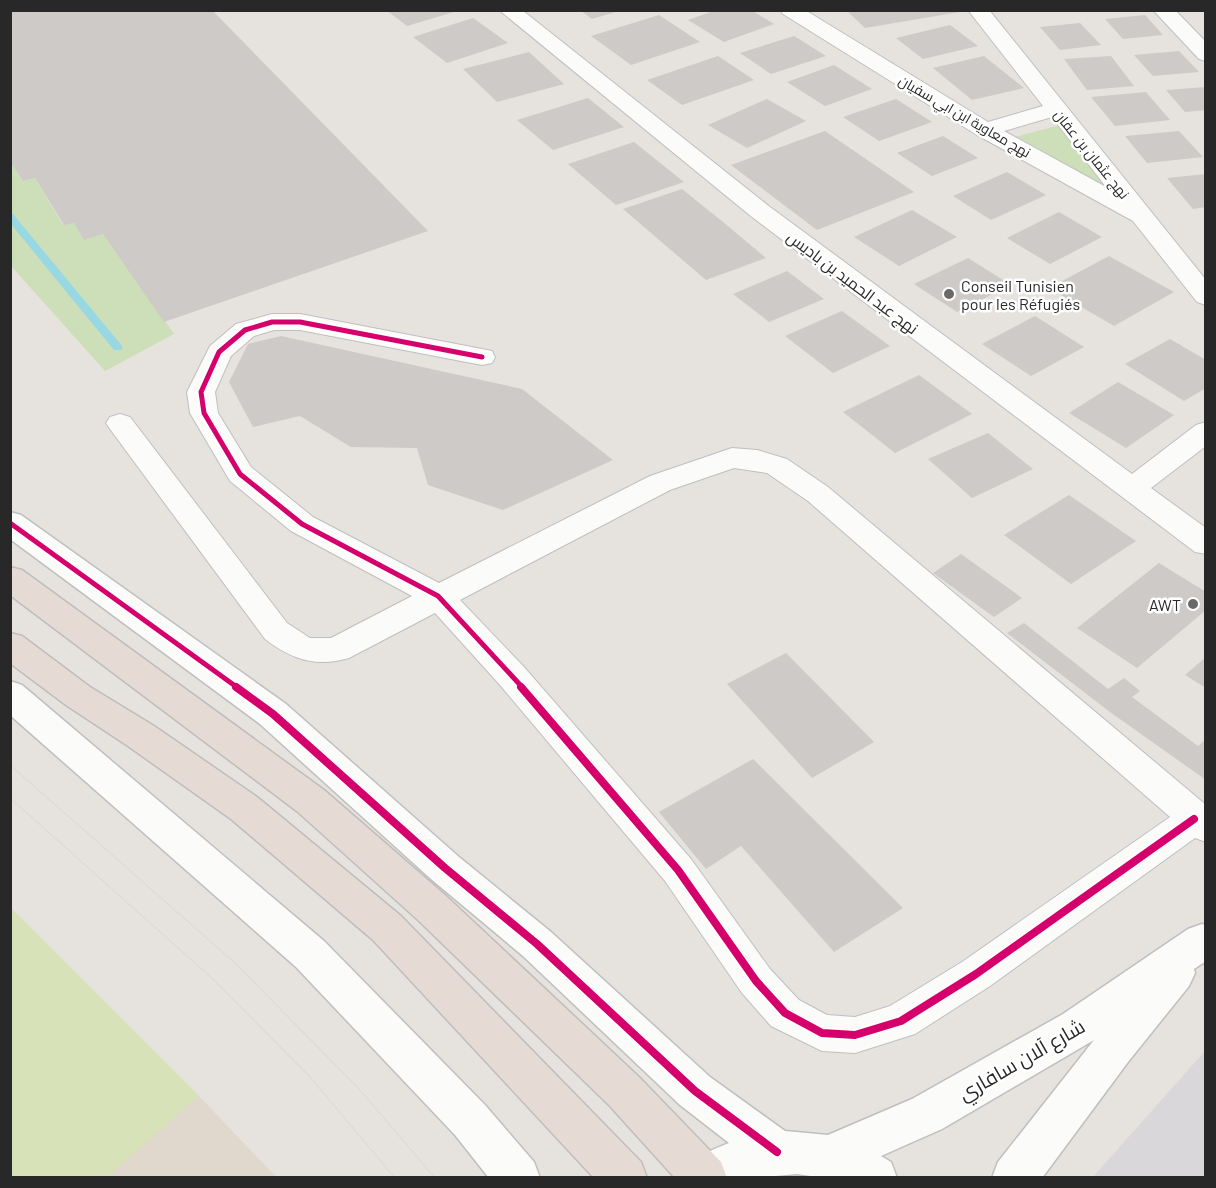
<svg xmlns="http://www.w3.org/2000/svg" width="1216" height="1188" viewBox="0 0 1216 1188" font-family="Barlow,Cairo,sans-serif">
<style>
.industrial{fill:#d9d7d9}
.education{fill:#e0d8cd}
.green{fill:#cddfb9}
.pitch{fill:#d7e2b8}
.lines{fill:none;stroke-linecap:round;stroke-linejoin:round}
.stream{fill:#98d8e2;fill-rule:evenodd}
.building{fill:#cdcac7}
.street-casing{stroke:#c0bfbf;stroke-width:2}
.secondary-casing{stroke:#c0bfbf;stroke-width:3}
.highway-casing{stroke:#bfbdbc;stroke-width:3}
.street{fill:#fbfbfa;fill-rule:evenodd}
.secondary{fill:#fbfbfa;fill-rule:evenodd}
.highway{fill:#e6dad4;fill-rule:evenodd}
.tram{stroke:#dddcdd;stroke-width:1.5}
.cycleway-far1-casing{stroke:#fff;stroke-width:9}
.cycleway-casing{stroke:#fff;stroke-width:11}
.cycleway-far1{stroke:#d6006c;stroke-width:5}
.cycleway{stroke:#d6006c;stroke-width:8}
.poi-dot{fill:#6a6968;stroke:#fff;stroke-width:2}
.labels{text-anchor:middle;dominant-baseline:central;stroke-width:5;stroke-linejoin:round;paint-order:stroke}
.far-street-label{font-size:14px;fill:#282828;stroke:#fff}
.street-label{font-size:16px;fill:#282828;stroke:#fff}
.poi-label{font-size:16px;fill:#282828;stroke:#fff;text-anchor:start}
.near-street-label{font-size:20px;fill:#282828;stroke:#fff}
</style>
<rect width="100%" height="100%" fill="#e6e2de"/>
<path class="industrial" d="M1205 1051V1177H1093Z"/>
<path class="education" d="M10 908 199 1096 276 1177H11Z"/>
<path class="green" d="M1060 125 1119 198 1015 137Z
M10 162 23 181 35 178 63 225 74 223 84 239 103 234 174 334 105 371 11 266Z"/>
<path class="pitch" d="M11 908 199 1096 107 1177H11Z"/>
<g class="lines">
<path class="stream" d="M10 213 13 214 122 346V350H114L10 223Z"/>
</g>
<path class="building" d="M10 10H212L428 231 164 322 103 234 84 240 74 223 64 225 35 178 23 181 10 162Z
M386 10H457V11L407 26Z
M580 10H619V11L592 19Z
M716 10H751L774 24 724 42 688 20Z
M846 10H960V12L865 28Z
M659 15 700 42 631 65 591 36Z
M1145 15 1163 35 1123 39 1105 19Z
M473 18 508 43 447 63 413 37Z
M1080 23 1101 45 1060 50 1040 27Z
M950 25 978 46 923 59 896 38Z
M794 36 826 56 771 74 740 53Z
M1179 51 1199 72 1153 76 1134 55Z
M529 52 564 84 497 102 463 69Z
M718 56 754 80 682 105 647 80Z
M984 56 1024 88 972 100 933 68Z
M1111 56 1134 86 1087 90 1064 59Z
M834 65 872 89 825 106 787 82Z
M1206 87V110L1185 112 1166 90Z
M1146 92 1170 120 1115 126 1091 97Z
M588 98 624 127 553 150 517 120Z
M767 99 806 121 747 148 708 125Z
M896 99 932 122 879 141 843 117Z
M825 131 914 192 817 230 731 165Z
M1179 131 1203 157 1147 163 1125 136Z
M943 136 978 158 932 176 897 153Z
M634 142 684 182 616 205 568 164Z
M1007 172 1046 195 991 220 953 196Z
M1206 174V207L1193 209 1167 178Z
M682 189 723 222 766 258 706 280 623 209Z
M912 210 957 237 899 266 854 237Z
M1059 212 1102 237 1050 264 1007 238Z
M1109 256 1174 292 1114 326 1049 288Z
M968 258 1011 285 957 312 914 284Z
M787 271 824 299 769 322 733 294Z
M842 311 890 346 833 373 785 336Z
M1035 316 1084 347 1031 376 982 344Z
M281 336 522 389 613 460 503 510 428 485 417 448 351 447 300 416 253 427 229 382 248 344Z
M1170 339 1206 360V388L1184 401 1125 364Z
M919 375 972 414 895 453 843 412Z
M1118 382 1174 415 1126 448 1069 413Z
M988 433 1033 469 972 498 928 459Z
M1069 495 1136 541 1071 584 1004 535Z
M961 554 1022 598 994 617 933 573Z
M1159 563 1206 592V610L1137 668 1077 628Z
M1024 623 1108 689 1124 678 1140 691 1132 697 1198 746 1206 739V780L1110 712 1007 633Z
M786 653 874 742 812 778 727 684Z
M1206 657V688L1185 675Z
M753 759 903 908 834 952 741 846 706 869 659 812Z"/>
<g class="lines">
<defs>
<path id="street" d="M499 10H522L770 207 1132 474 1196 425 1206 422V446L1151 488 1206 528V554L1195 552 752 217Z
M780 10H805L988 122 1043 106 968 10H989L1206 280V305L1197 302 1133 221 977 135 783 14ZM1052 117 1106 187 1004 131Z
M1153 10H1175L1206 42V61L1199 59Z
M272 314H300L482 349 492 351 495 357 492 363 482 365 300 330H274L254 336 231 356 215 392 218 413 251 467 313 517 439 583 650 476 732 448 757 450 787 459 828 487 1206 805V842L1195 838 990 986 915 1034 855 1053 822 1051 771 1026 742 993 665 881 500 685 435 613 349 658C316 668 291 659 265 639L110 429 106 423 110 417 120 414 130 417 287 623 310 638H331L412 596 291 531 230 481 190 413 187 392 210 346 236 324ZM734 468 767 473 808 501 1170 817 962 962 890 1006 855 1017 827 1015 799 1000 770 969 691 859 524 667 460 600 670 490Z"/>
<path id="secondary" d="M10 512 21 515 286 704 459 857 551 932 710 1077 785 1131 828 1135 912 1099 1063 1014 1188 929 1202 924 1206 925V961L1194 969 1195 973 1189 986 1128 1062 1042 1178H992L998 1162 1094 1040 942 1129 881 1156 891 1162 897 1178H824L797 1174 755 1178H687C696 1155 707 1152 729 1143L680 1105 523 956 431 879 260 724 10 539Z
M10 681 22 685 324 941 485 1105 534 1162 540 1178H489L455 1135 296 967 10 715Z"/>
<path id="highway" d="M10 567 22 570 324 790 446 896 639 1077 721 1162 727 1178H675L609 1105 418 920 298 812 10 595Z
M10 633 22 636 90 687 154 726 257 797 401 916 641 1162 647 1178H594L373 940 231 819 128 746 66 705 10 663Z"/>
</defs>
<use href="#street" class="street-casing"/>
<use href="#secondary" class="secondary-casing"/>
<use href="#highway" class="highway-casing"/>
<use href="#street" class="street"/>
<use href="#secondary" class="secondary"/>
<use href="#highway" class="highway"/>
<path class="tram" d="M10 765 235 963 360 1090 435 1178
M10 798 213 979 310 1077 395 1178"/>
<defs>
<path id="cycleway-far1" d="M482 357 300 322H272L245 330 219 352 201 392 204 413 240 474 302 524 438 596 523 688
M10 523 238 688"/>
<path id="cycleway" d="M236 687 273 714 445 868 537 944 695 1091 777 1152
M521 687 678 870 756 981 785 1013 822 1033 855 1035 901 1021 976 974 1194 819"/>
</defs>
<use href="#cycleway-far1" class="cycleway-far1-casing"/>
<use href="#cycleway" class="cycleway-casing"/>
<use href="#cycleway-far1" class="cycleway-far1"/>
<use href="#cycleway" class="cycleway"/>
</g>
<g class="poi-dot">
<circle cx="949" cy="294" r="6"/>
<circle cx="1193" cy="604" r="6"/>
</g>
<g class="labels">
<g class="far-street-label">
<text transform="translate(965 116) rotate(30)">نهج معاوية ابن ابي سفيان</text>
<text transform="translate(1092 154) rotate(51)">نهج عثمان بن عفان</text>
</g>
<g class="street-label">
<text transform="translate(853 282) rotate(37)">نهج عبد الحميد بن باديس</text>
</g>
<g class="poi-label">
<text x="961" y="285">Conseil Tunisien<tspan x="961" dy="18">pour les Réfugiés</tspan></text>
<text x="1181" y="604" text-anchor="end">AWT</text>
</g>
<g class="near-street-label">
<text transform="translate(1021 1059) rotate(-30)">شارع آلان سافاري</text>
</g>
</g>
<rect width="1216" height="1188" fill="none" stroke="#282828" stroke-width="24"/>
</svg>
